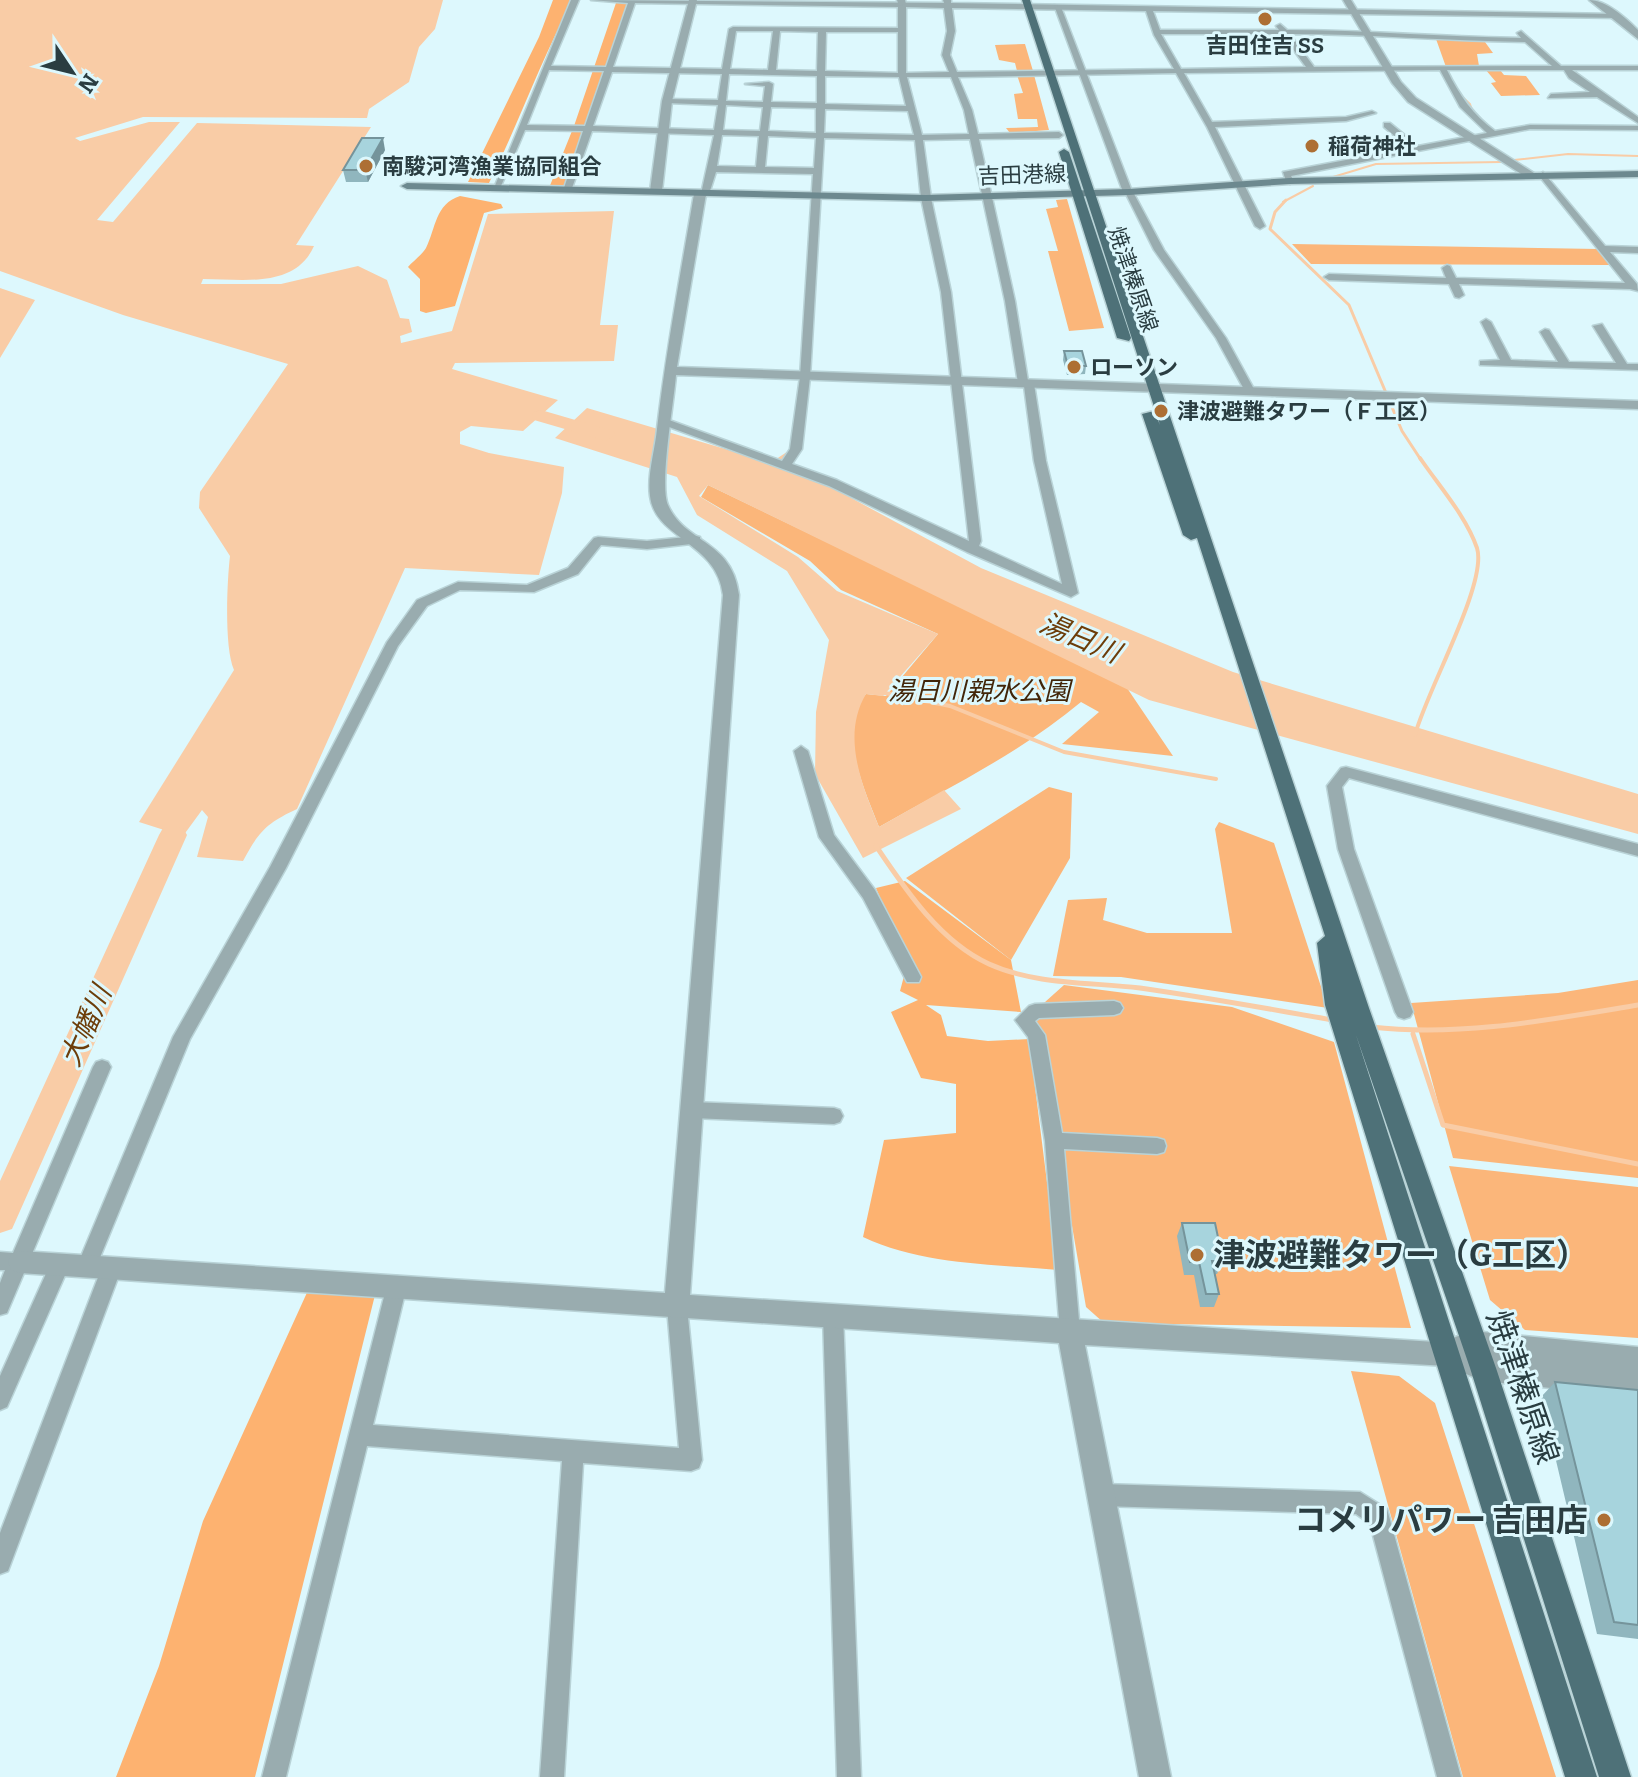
<svg xmlns="http://www.w3.org/2000/svg" width="1638" height="1777" viewBox="0 0 1638 1777" font-family="Bitter,'Noto Sans JP',serif">
<style>
.green{fill:#fbb67a}
.forest{fill:#fdb270}
.water{fill:#f9cca6}
.lines{fill:none;stroke-linecap:round;stroke-linejoin:round}
.stream-far3{stroke:#f9cca6;stroke-width:2}
.stream-far2{stroke:#f9cca6;stroke-width:3}
.stream-far1{stroke:#f9cca6;stroke-width:4}
.stream{stroke:#f9cca6;stroke-width:5}
.river{fill:#f9cca6;fill-rule:evenodd}
.minor-casing{stroke:#b9d3d7;stroke-width:3}
.tertiary-casing{stroke:#b9d3d7;stroke-width:3}
.secondary-casing{stroke:#b9d3d7;stroke-width:3}
.primary-casing{stroke:#b9d3d7;stroke-width:3}
.minor{fill:#99acaf;fill-rule:evenodd}
.tertiary{fill:#99acaf;fill-rule:evenodd}
.secondary{fill:#6d898f;fill-rule:evenodd}
.primary{fill:#4e7178;fill-rule:evenodd}
.wall{fill:#90b6be}
.shaded-wall{fill:#75949b}
.building{fill:#a7d4dd;stroke:#75949b;stroke-width:2}
.poi-dot{fill:#ad6f34;stroke:#ddf8fd;stroke-width:3}
.labels{text-anchor:middle;dominant-baseline:central;stroke-width:6;stroke-linejoin:round;paint-order:stroke}
.far-poi-label{font-size:22px;font-weight:bold;fill:#2a3d41;stroke:#ddf8fd;text-anchor:start}
.far-street-label{font-size:22px;fill:#2a3d41;stroke:#ddf8fd}
.park-label{font-size:26px;font-style:italic;fill:#422508;stroke:#ddf8fd}
.water-label{font-size:28px;font-style:italic;fill:#6d3d09;stroke:#ddf8fd}
.near-poi-label{font-size:32px;font-weight:bold;fill:#2a3d41;stroke:#ddf8fd;text-anchor:start}
.near-street-label{font-size:32px;fill:#2a3d41;stroke:#ddf8fd}
</style>
<rect width="100%" height="100%" fill="#ddf8fd"/>
<path class="green" d="M1436 39 1485 42 1493 53 1477 54 1479 66 1446 67Z
M1025 44 1033 71H1017L1015 63 999 60 995 45Z
M1485 69 1500 70 1504 75 1526 76 1540 95 1501 96 1491 83 1496 82Z
M1017 75H1034L1049 130 1010 133 1006 128 1038 127 1037 119H1018L1014 94 1023 93Z
M1067 199 1104 328 1069 331 1048 251H1058L1046 209 1058 207 1056 200Z
M1292 244 1598 249 1613 265 1311 264Z
M708 485 1125 685 1173 756 1062 744 1099 712 1081 702C1020 753 948 788 879 827 865 791 835 727 866 694L886 696 938 634 841 590 810 561 701 497Z
M1049 787 1072 793 1070 858 1011 960 906 878Z
M1219 822 1274 843 1328 1008 1121 977 1053 976 1068 900 1107 898 1103 920 1147 933H1232L1215 829Z
M1638 980V1178L1453 1158 1411 1003 1558 993Z
M1064 985 1232 1007 1334 1042 1411 1328 1104 1323 1086 1307 1035 1011Z
M1449 1166 1638 1187V1338L1525 1330 1490 1300Z
M1351 1371 1399 1376 1435 1403 1556 1777H1463Z"/>
<path class="forest" d="M553 0H573C541 59 519 123 489 183L468 182 539 37Z
M617 0 632 1 568 188H549L574 126Z
M460 196 501 204 503 208 484 213 455 306 426 313 420 311V279L408 267C413 261 422 255 426 248 436 228 435 204 460 196Z
M905 881 1011 960 1021 1012 926 1005 941 1015 947 1036 988 1041 1029 1039 1058 1270C993 1264 922 1265 863 1237L884 1140 956 1133V1084L921 1078 891 1012 918 1000 900 991 907 965 876 888Z
M310 1286 376 1291 255 1777H116L159 1666 203 1521Z"/>
<path class="water" d="M0 0H443L435 29 419 47 409 82 369 109 367 118 143 117 75 138 80 141 149 122H180L97 220 113 222 197 123 371 127 296 245 314 246C295 289 242 279 203 279L201 284H281L358 266 387 280 400 318 409 319 412 332 400 336 401 343 452 331 488 214 614 211 600 325H618L614 361 455 363 452 369 558 400 523 431 471 426 460 432V444L489 453 564 467 562 493 539 575 405 568 297 809C267 823 259 831 243 861L197 857 208 817 202 810 183 836 139 822 234 670C224 647 227 582 230 556L199 508 200 492 288 364 123 315 0 271Z
M0 288 35 300 0 358Z
M587 408 803 472 981 568 1233 672 1638 794V834L1149 700 708 485 699 496 798 557 837 591 938 634 883 696 866 694C841 736 862 785 879 827L944 790 961 809 863 858 815 774 816 712 829 640 787 571 697 515 677 477 555 438Z"/>
<g class="lines">
<path class="stream-far3" d="M1457 92 1470 104 1474 116
M1514 160 1568 154 1638 156
M1333 177 1376 164 1501 162
M1283 202 1313 186"/>
<path class="stream-far2" d="M1286 200 1275 212 1270 229 1349 305 1402 431 1421 460
M779 459 788 453"/>
<path class="stream-far1" d="M880 692 950 706 1064 752 1216 779
M1415 735C1426 692 1488 583 1477 548 1466 516 1439 486 1420 458"/>
<path class="stream" d="M876 846C905 889 940 942 989 964 1035 985 1091 982 1140 988 1204 997 1269 1009 1333 1020
M1371 1027C1462 1037 1548 1020 1638 1005
M1413 1034 1443 1125 1638 1164"/>
<path class="river" d="M541 410 613 431 616 435 606 441 534 420 531 416 534 412Z
M173 825 183 828 187 835 12 1229 0 1233V1181L159 835 163 828Z"/>
<defs>
<path id="minor" d="M571 0H579L551 66 606 67 628 3 591 0 944 3 943 0H951V3L1616 14 1619 18 1153 11 1160 30H1279L1276 26 1280 24 1287 30C1365 30 1443 37 1521 38L1517 33 1521 31 1561 66H1638V70H1572L1638 117V123L1597 97 1548 98 1551 94 1590 92 1569 78 1564 70H1447C1459 95 1473 115 1495 131L1530 125 1638 126V130L1530 129 1291 176 1294 181 1290 184 1286 181 1283 172 1409 148 1384 127V123H1390L1418 146 1487 133 1460 107 1440 70 1184 73 1212 122 1346 117 1372 111 1376 113 1346 121 1215 127 1265 226 1260 229 1255 226 1207 127 1176 73 958 77 972 110 978 134 1059 132 1063 135 1059 138 979 139 1015 301 1028 381 1034 384 1046 461 1078 593 1071 597 967 552 829 486 661 424V420H669L782 461 790 449 800 377 813 174 716 172 709 194 705 197 701 194 714 135 592 131 572 188 568 191 564 188 583 131 525 130 501 186 494 188ZM635 3 898 7V28L733 27 729 29 722 69 613 67ZM906 7 944 8 947 31 942 55 949 72 906 73ZM952 8 1146 11 1154 35 1174 69 957 72 950 55 955 31ZM736 31H773L768 70 730 69ZM780 31 818 32 817 71 776 70ZM826 32H898V73L825 71ZM1161 34H1282L1306 67 1181 69ZM1290 34C1369 34 1446 41 1525 42L1552 66 1314 67ZM549 70 604 71 585 126 527 125ZM612 72 722 74 718 100 667 99 663 101 667 103 718 105 714 130 593 126ZM729 74 817 76V103L771 102 773 84 769 82 745 84 765 86 763 102 726 101ZM825 76 899 77 906 106 825 104ZM907 77H951L964 110 969 134 922 135ZM726 105 763 107 760 131 723 130ZM771 107 816 108V133L768 131ZM825 109 908 111 914 135 824 133ZM722 135 759 136 756 167 717 166ZM768 136 816 138 814 168 765 167ZM824 138 915 140 921 198 941 292 969 541 837 480 792 464 802 449 810 377ZM970 139 1005 301 1018 383 1024 386 1034 461 1062 584 979 546 981 541 951 292 931 198 923 140Z
M1543 172 1605 246 1638 247V253L1610 252 1637 284 1638 291 1630 289 1459 284 1464 295 1459 298 1455 297 1449 284 1329 280 1324 277 1329 274 1446 278 1442 268 1447 265 1450 266 1456 278 1625 283 1540 177 1539 175Z
M1129 189 1133 192 1164 250 1226 338 1255 391 1254 393H1246L1216 338 1154 250 1125 192Z
M1486 319 1491 322 1511 360 1558 362 1540 332 1545 329 1549 330 1569 362 1616 363 1593 326 1602 324 1627 364H1638V370L1480 365V361L1500 360 1481 322Z
M696 536 700 537V543L647 549 601 545 578 574 534 592 460 590 427 606 398 646 286 868 190 1039 94 1272 87 1275 80 1272 77 1266 173 1037 270 867 387 642 417 600 458 582 527 585 568 568 594 538 598 537 647 541Z
M801 746 808 751 834 835 875 890 921 977 919 982H907L863 898 819 837 794 751Z
M1346 767 1638 844V856L1349 778 1342 787 1354 849 1413 1012 1410 1017 1404 1019 1398 1017 1395 1012 1338 849 1327 786 1341 768Z
M1114 1001 1120 1003 1123 1008 1120 1013 1114 1015 1039 1018 1035 1021 1045 1035 1062 1133 1157 1138 1164 1140 1166 1146 1164 1152 1157 1154 1064 1149 1080 1332 1077 1339 1070 1342 1063 1339 1060 1332 1045 1141 1028 1037 1015 1020 1029 1006 1035 1004Z
M102 1060 108 1062 111 1067 7 1313 0 1315V1283L5 1270H0V1252L13 1253 93 1067 96 1062Z
M692 1102 834 1108 840 1110 843 1116 840 1122 834 1124 692 1118 686 1115 683 1110 686 1105Z
M60 1255 67 1258 70 1264 7 1407 0 1410V1376L53 1258Z
M112 1258 119 1261 122 1267 8 1571 0 1574V1533L102 1267 105 1261Z
M397 1276 404 1278 407 1285 373 1425 679 1448 667 1307 670 1300 677 1297 684 1300 687 1307 702 1460 699 1468 691 1471 583 1463 564 1777H540L562 1461 367 1446 286 1777H262L387 1285 390 1278Z
M833 1305 840 1308 843 1315 861 1777H837L823 1315 826 1308Z
M1102 1484 1360 1492 1387 1509 1461 1777H1437L1370 1524 1356 1514 1102 1506 1094 1503 1091 1495 1094 1487Z"/>
<path id="tertiary" d="M689 0H697L672 101 662 191 656 194 650 191 662 101Z
M897 0H905L906 4 899 6Z
M1343 0H1351L1401 82 1416 98 1534 173V177H1526L1408 102 1392 83Z
M1589 0C1606 0 1626 18 1638 30V39Z
M1054 5 1061 7 1133 194 1123 192Z
M700 191 706 194 677 367 1638 401V409L676 375C674 402 659 485 668 505 685 544 732 539 739 595L690 1295 1451 1343 1453 1338 1472 1331 1638 1347V1397L1483 1381 1447 1366 1085 1345 1171 1777H1139L1059 1343 20 1273 11 1270 8 1262 11 1254 20 1251 665 1293 723 595C717 542 655 539 650 496 647 475 655 450 657 429 666 350 681 272 694 194Z"/>
<path id="secondary" d="M1638 171V177L1290 184 1129 195 926 201 407 189 401 186 407 183 926 195 1129 189 1290 178Z"/>
<path id="primary" d="M1022 0H1030L1369 1008 1496 1368 1631 1777H1599L1470 1368 1356 1035 1597 1777H1565L1325 1005 1317 943 1325 936 1197 538 1191 540 1183 535 1142 414 1154 411 1160 425Z
M1064 149 1069 152 1131 338 1129 341 1117 338 1059 152Z"/>
</defs>
<use href="#minor" class="minor-casing"/>
<use href="#tertiary" class="tertiary-casing"/>
<use href="#secondary" class="secondary-casing"/>
<use href="#primary" class="primary-casing"/>
<use href="#minor" class="minor"/>
<use href="#tertiary" class="tertiary"/>
<use href="#secondary" class="secondary"/>
<use href="#primary" class="primary"/>
</g>
<path class="wall" d="M385 150 368 182H346L343 170Z
M1064 351 1086 366 1085 374 1067 375 1063 360Z
M1182 1223 1223 1261 1217 1274H1215L1219 1294 1214 1307H1200L1194 1275H1184L1177 1236Z
M1555 1382 1638 1390V1639L1597 1634 1541 1397Z"/>
<path class="shaded-wall" d="M383 138 385 150 368 182 365 170Z"/>
<path class="building" d="M362 138H383L365 170H343Z
M1064 351H1082L1086 366H1068Z
M1182 1223H1215L1223 1261H1212L1219 1294H1206L1199 1262H1190Z
M1555 1382 1638 1390V1625L1614 1622Z"/>
<g class="poi-dot">
<circle cx="1265" cy="19" r="8"/>
<circle cx="1312" cy="146" r="8"/>
<circle cx="366" cy="166" r="8"/>
<circle cx="1074" cy="367" r="8"/>
<circle cx="1161" cy="411" r="8"/>
<circle cx="1197" cy="1255" r="8"/>
<circle cx="1604" cy="1520" r="8"/>
</g>
<g class="labels">
<g class="far-poi-label">
<text x="1265" y="45" text-anchor="middle">吉田住吉 SS</text>
<text x="1328" y="146">稲荷神社</text>
<text x="382" y="166">南駿河湾漁業協同組合</text>
<text x="1090" y="367">ローソン</text>
<text x="1177" y="411">津波避難タワー（Ｆ工区）</text>
</g>
<g class="far-street-label">
<text transform="translate(1022 175) rotate(-2)">吉田港線</text>
<text transform="translate(1133 279) rotate(71)">焼津榛原線</text>
</g>
<g class="park-label">
<text x="979" y="691">湯日川親水公園</text>
</g>
<g class="water-label">
<text transform="translate(1080 638) rotate(23)">湯日川</text>
<text transform="translate(86 1026) rotate(-66)">大幡川</text>
</g>
<g class="near-poi-label">
<text x="1213" y="1255">津波避難タワー（G工区）</text>
<text x="1588" y="1520" text-anchor="end">コメリパワー 吉田店</text>
</g>
<g class="near-street-label">
<text transform="translate(1523 1387) rotate(71)">焼津榛原線</text>
</g>
</g>
<g transform="translate(72 72) rotate(125)" stroke="#ddf8fd" stroke-width="6" paint-order="stroke">
<path d="M0-6L14 30L0 20L-14 30Z" fill="#2a3d41"/>
<text y="-12" font-size="22" font-weight="bold" text-anchor="middle" fill="#2a3d41">N</text>
</g>
</svg>
